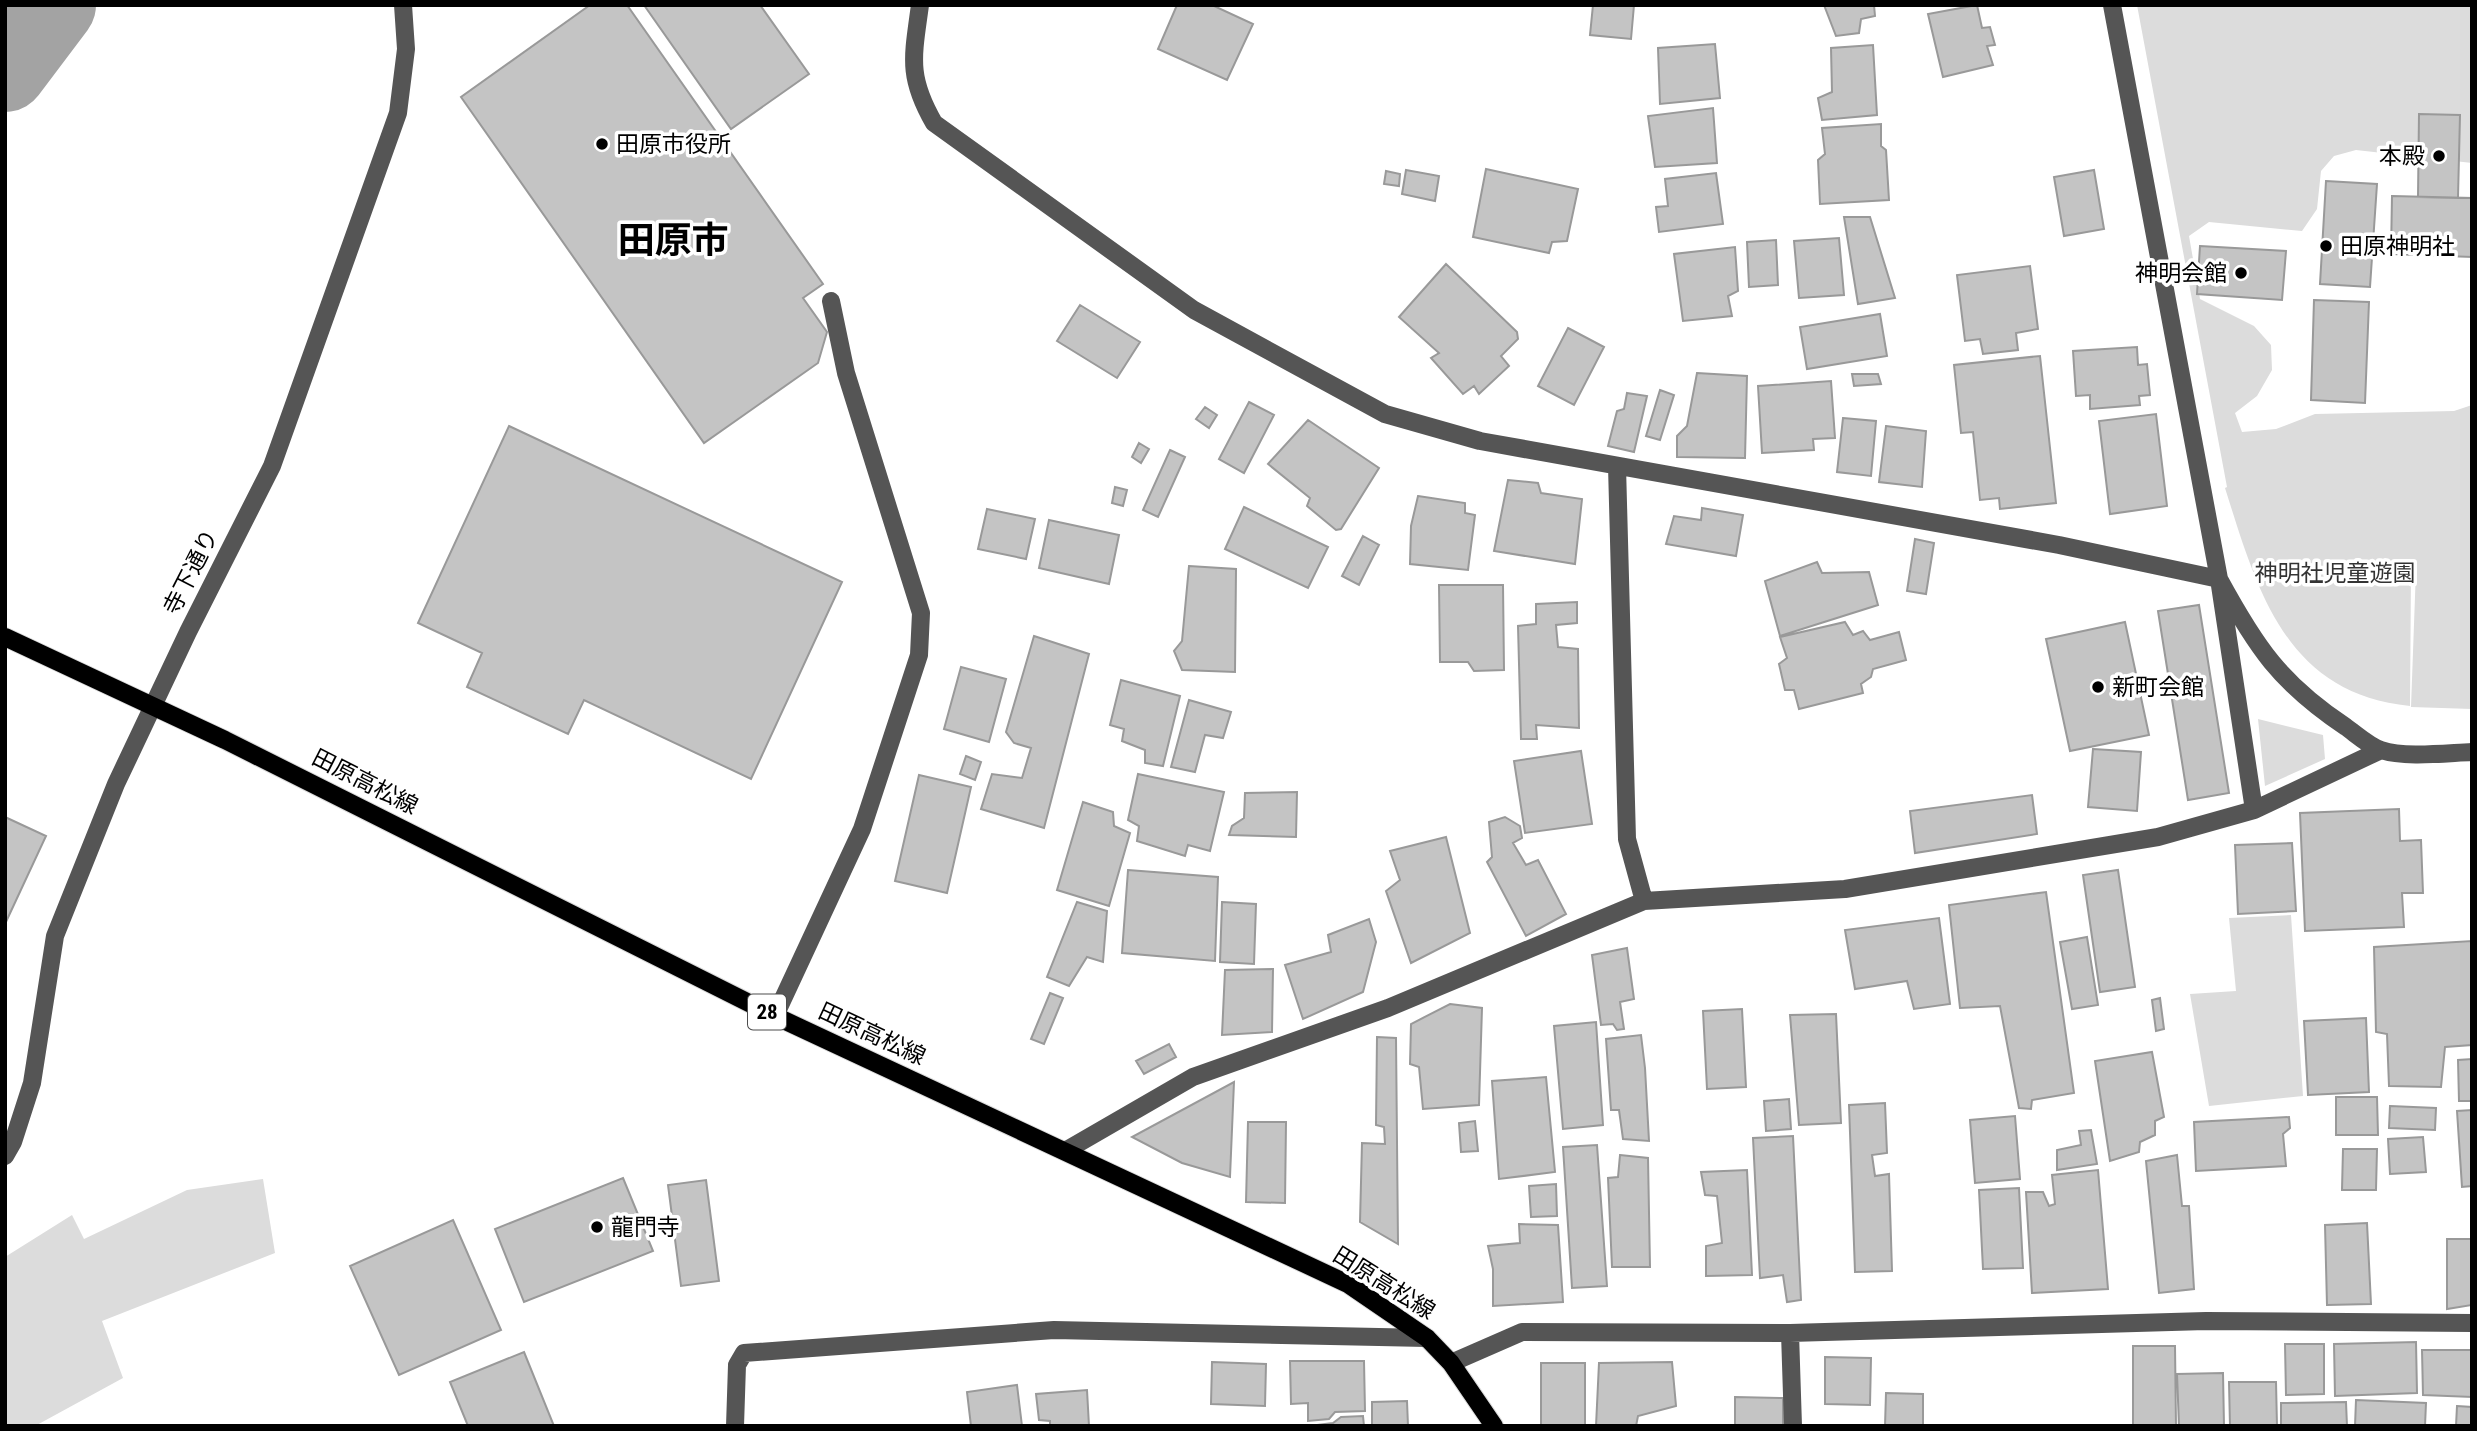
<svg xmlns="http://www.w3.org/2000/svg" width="2477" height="1431" viewBox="0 0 2477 1431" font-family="'Roboto Condensed','Noto Sans JP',sans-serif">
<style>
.green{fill:#dcdcdc}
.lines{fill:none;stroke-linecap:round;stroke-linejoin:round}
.river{stroke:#a3a3a3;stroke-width:84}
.building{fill:#c4c4c4;stroke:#999;stroke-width:2}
.major-casing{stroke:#dbdbdb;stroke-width:20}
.minor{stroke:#555;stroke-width:18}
.major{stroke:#000;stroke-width:18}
.poi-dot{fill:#000;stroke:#fff;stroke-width:2.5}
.labels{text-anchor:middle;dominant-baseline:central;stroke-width:7;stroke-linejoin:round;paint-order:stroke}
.shield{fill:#fff;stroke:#4c4c4c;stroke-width:2}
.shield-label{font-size:21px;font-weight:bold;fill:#000}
.poi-label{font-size:23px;fill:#000;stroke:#fff;text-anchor:start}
.street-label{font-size:23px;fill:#000;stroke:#fff}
.park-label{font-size:23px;fill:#333;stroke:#fff}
.town-label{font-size:37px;font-weight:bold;fill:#000;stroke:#fff}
</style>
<rect width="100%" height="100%" fill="#fff"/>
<path class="green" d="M2137 5H2472V163L2356 150 2334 156 2321 171 2317 209 2302 231 2209 222 2189 236 2200 299 2254 326 2271 345 2272 370 2257 396 2235 413 2242 432 2276 429 2315 414 2454 411 2472 405V709L2411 707 2416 569 2411 570 2410 706C2285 694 2257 589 2225 488L2227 487Z
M2258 719 2323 735 2325 759 2265 786Z
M2291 915 2303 1096 2209 1106 2190 994 2236 991 2229 918Z
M263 1179 275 1253 102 1321 123 1378 35 1426H5V1257L72 1215 84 1239 187 1190Z"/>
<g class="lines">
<path class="river" d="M5 70 54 5"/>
</g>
<path class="building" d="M590 5H627L823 284 803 298 827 332 818 363 704 443 461 97Z
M644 5H760L809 74 731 129Z
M1177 5H1212L1253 24 1227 80 1158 49Z
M1593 5H1634L1631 39 1590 35Z
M1824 5H1874L1875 16 1861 19 1859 33 1836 36Z
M1977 5 1982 28 1990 27 1995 45 1987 46 1993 65 1943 77 1928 14Z
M1715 44 1720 98 1660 104 1658 48Z
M1873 45 1877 115 1822 120 1818 98 1832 92 1831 48Z
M1713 108 1717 163 1655 167 1648 116Z
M2419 114 2460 115 2458 198 2418 197Z
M1881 124V146L1886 150 1889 200 1820 204 1818 160 1825 154 1822 128Z
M1486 169 1578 189 1567 241 1552 242 1549 253 1473 237Z
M1406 170 1439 176 1435 201 1402 194Z
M2094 170 2104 229 2064 236 2054 177Z
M1386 171 1400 174 1399 186 1384 184Z
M1716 173 1723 224 1659 232 1656 207 1668 206 1665 179Z
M2326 181 2377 184 2370 287 2320 284Z
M2392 196 2472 198V257L2391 254Z
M1844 217H1870L1895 298 1858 304Z
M1839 238 1844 295 1799 298 1794 241Z
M1776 240 1778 285 1749 287 1747 242Z
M2200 246 2286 251 2282 300 2197 294Z
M1735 247 1738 291 1728 296 1732 316 1683 321 1674 254Z
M1446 264 1517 332 1518 339 1501 356 1509 366 1479 394 1474 386 1463 394 1431 358 1439 353 1399 317Z
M2030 266 2038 329 2016 333 2018 350 1983 354 1980 339 1965 341 1957 275Z
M2314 300 2369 302 2365 403 2311 400Z
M1080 305 1140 342 1117 378 1057 341Z
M1880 314 1887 356 1807 369 1800 327Z
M1568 328 1604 347 1574 405 1538 386Z
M2137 347 2138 365 2147 364 2150 395 2139 396 2140 405 2090 409V395L2076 396 2073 351Z
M2040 356 2056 503 2000 509 1999 498 1980 500 1973 432 1961 433 1954 365Z
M1697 373 1747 376 1745 458 1677 457V436L1687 426Z
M1852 374H1878L1881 384 1854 386Z
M1831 381 1835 438 1813 439 1814 450 1762 453 1758 386Z
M1660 390 1674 395 1660 440 1646 436Z
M1627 393 1647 396 1634 452 1608 446 1617 411 1624 409Z
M1249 402 1274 415 1244 473 1219 459Z
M1205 407 1217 415 1209 428 1196 419Z
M2156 414 2167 506 2110 514 2099 421Z
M1843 418 1876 421 1871 476 1837 472Z
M1308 420 1379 468 1341 529 1336 530 1307 506 1310 498 1268 464Z
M509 426 842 582 751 779 584 700 568 734 467 687 482 653 418 623Z
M1886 426 1926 431 1922 487 1879 482Z
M1139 443 1149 449 1141 463 1132 457Z
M1170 450 1185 457 1158 517 1143 510Z
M1508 480 1538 483 1541 493 1582 499 1575 564 1494 551Z
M1115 487 1127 490 1123 506 1112 503Z
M1418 496 1465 503V513L1475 515 1468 570 1410 564 1411 526Z
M1244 507 1328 547 1308 588 1225 549Z
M1702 508 1743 515 1736 556 1666 544 1674 516 1701 520Z
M987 509 1035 519 1026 559 978 549Z
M1049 520 1119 535 1109 584 1039 568Z
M1363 536 1379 545 1359 585 1342 576Z
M1915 539 1934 543 1926 594 1907 591Z
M1817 562 1822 573 1869 572 1878 605 1780 636 1765 581Z
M1189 566 1236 569 1235 672 1182 670 1174 651 1182 641Z
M1439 585H1503L1504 670 1474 671 1468 662H1440Z
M1577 602V623L1556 625 1558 647 1578 649 1579 728 1536 725 1537 739H1521L1518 626 1536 624V604Z
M2199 605 2229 793 2188 800 2158 611Z
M1845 622 1853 635 1863 631 1870 640 1899 632 1906 660 1873 669 1871 677 1861 684 1863 693 1799 709 1794 690H1785L1779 664 1787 658 1780 637Z
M2125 622 2149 735 2070 751 2046 639Z
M1034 636 1089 654 1044 828 981 809 992 774 1022 778 1031 748 1014 743 1006 732Z
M961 667 1006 679 989 742 944 729Z
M1121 680 1180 696 1163 766 1145 763V750L1122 741 1124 729 1110 725Z
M1189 700 1231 712 1223 738 1205 735 1195 772 1171 767Z
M2093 749 2141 752 2137 811 2088 807Z
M1581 751 1592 824 1525 833 1514 761Z
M966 756 981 762 975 780 960 774Z
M1138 774 1224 792 1210 851 1188 845 1185 856 1137 841 1139 826 1128 820Z
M919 775 971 787 947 893 895 881Z
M1297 792 1296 837 1229 835 1232 826 1244 818 1245 793Z
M2032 795 2037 834 1915 853 1910 811Z
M1083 802 1113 812 1114 826 1130 833 1109 906 1057 890Z
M2399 809 2400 841 2421 840 2423 893H2402L2404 927 2305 931 2300 813Z
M5 817 46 836 5 924Z
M1505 817 1520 826 1522 838 1513 843 1526 865 1538 860 1566 914 1526 936 1487 862 1492 857 1489 822Z
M1446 837 1470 933 1411 963 1386 891 1400 880 1390 851Z
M2292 843 2296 911 2238 914 2235 845Z
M1128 870 1218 877 1215 961 1122 953Z
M2118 870 2135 987 2100 992 2083 875Z
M2046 892 2074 1093 2032 1100 2031 1109 2019 1108 2000 1006 1960 1008 1949 905Z
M1077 902 1107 911 1103 962 1087 957 1069 986 1047 977Z
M1222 902 1256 904 1254 964 1220 962Z
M1939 918 1950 1004 1914 1009 1907 981 1855 989 1845 930Z
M1369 919 1376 942 1363 992 1303 1019 1285 965 1331 952 1328 935Z
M2087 937 2098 1005 2072 1009 2060 942Z
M2472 941V1045L2445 1047 2441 1087 2389 1086 2387 1034 2376 1032 2374 947Z
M1627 948 1634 999 1620 1002 1624 1029 1617 1030 1613 1024 1601 1025 1592 955Z
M1273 969 1272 1032 1222 1035 1225 970Z
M1050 993 1063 998 1044 1044 1031 1039Z
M2160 998 2164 1029 2156 1031 2152 1000Z
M1450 1004 1482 1008 1479 1105 1423 1109 1419 1067 1410 1064 1411 1024Z
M1742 1009 1746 1087 1707 1089 1703 1011Z
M1836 1014 1841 1123 1799 1125 1790 1015Z
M2366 1018 2369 1092 2308 1095 2304 1021Z
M1596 1022 1603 1125 1563 1129 1554 1026Z
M1641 1035 1645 1068 1649 1141 1623 1139 1619 1110H1611L1606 1039Z
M1377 1037 1396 1038 1398 1244 1360 1222 1362 1143 1385 1144 1384 1127 1376 1125Z
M1169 1044 1176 1057 1144 1074 1136 1061Z
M2152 1052 2164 1117 2155 1121V1135L2140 1142 2139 1152 2110 1161 2095 1061Z
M2472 1059V1101H2459L2458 1060Z
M1546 1077 1555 1172 1499 1179 1492 1081Z
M1234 1082 1230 1177 1182 1163 1132 1137Z
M2336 1097H2377L2378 1135H2336Z
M1789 1099 1791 1129 1766 1131 1764 1101Z
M1885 1103 1887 1153 1872 1155 1875 1176 1889 1174 1892 1271 1855 1272 1849 1105Z
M2390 1106 2436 1108 2435 1130 2389 1128Z
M2472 1110V1186L2462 1187 2457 1111Z
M2015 1116 2020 1179 1975 1183 1970 1120Z
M2289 1117 2290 1128 2283 1134 2286 1166 2196 1171 2194 1122Z
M1475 1121 1478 1151 1461 1152 1459 1123Z
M1248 1122H1286L1285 1203 1246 1202Z
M2091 1130 2097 1164 2057 1170V1150L2081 1145 2079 1131Z
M1793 1136 1801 1300 1787 1302 1783 1275 1760 1278 1753 1138Z
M2423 1137 2426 1172 2390 1174 2388 1139Z
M1597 1145 1607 1286 1572 1288 1563 1147Z
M2343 1149H2377L2376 1190H2342Z
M1620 1155 1648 1158 1650 1267H1612L1608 1178 1618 1177Z
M2177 1155 2182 1206H2189L2194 1289 2159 1293 2146 1161Z
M1747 1170 1752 1275 1706 1276V1246L1722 1243 1717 1196 1705 1195 1701 1172Z
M2098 1170 2108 1289 2032 1293 2026 1192H2043L2049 1206 2055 1204 2052 1175Z
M623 1178 653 1251 524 1302 495 1229Z
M706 1180 719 1281 681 1286 668 1185Z
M1556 1184 1557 1216 1531 1217 1529 1186Z
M2019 1188 2023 1268 1983 1269 1979 1190Z
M453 1220 501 1330 399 1375 350 1266Z
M2367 1223 2371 1304 2327 1305 2325 1225Z
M1519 1224 1558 1225 1563 1302 1493 1306V1269L1488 1246 1520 1243Z
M2447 1239H2472V1305L2447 1309Z
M2416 1342 2417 1393 2335 1396 2334 1344Z
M2285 1344H2324V1394L2286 1395Z
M2133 1346H2175L2176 1426H2133Z
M2422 1350H2472V1397L2423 1395Z
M524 1352 554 1426H468L450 1382Z
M1825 1357 1871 1358 1870 1405 1825 1404Z
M1290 1361H1364L1365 1411 1335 1412 1329 1419 1308 1421V1403L1291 1404Z
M1212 1362 1266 1364 1265 1406 1211 1404Z
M1672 1362 1676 1406 1638 1416 1636 1426H1596L1599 1363Z
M1541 1363H1585V1426H1541Z
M2223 1373 2224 1426H2179L2177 1374Z
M2229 1382H2276L2277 1426H2230Z
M1017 1385 1022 1426H971L967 1392Z
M1087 1390 1089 1426H1050V1421L1039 1420 1036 1394Z
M1886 1393 1923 1394V1426H1885Z
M1735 1397 1783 1398V1426H1735Z
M2356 1400 2426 1403 2425 1426H2355Z
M1407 1401 1408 1426H1372V1402Z
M2346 1402 2347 1426H2281V1403Z
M2457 1406 2472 1407V1426H2456Z
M1363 1416 1364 1426H1309L1333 1423 1341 1417Z"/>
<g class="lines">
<defs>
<path id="major" d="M5 637 225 740 775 1016 1348 1284 1427 1338 1451 1363 1494 1426"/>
</defs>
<use href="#major" class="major-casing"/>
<path class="minor" d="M920 5C913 57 907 76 934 123L1194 310 1385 414 1480 441 2059 545 2219 579C2256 647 2280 683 2346 727 2356 734 2369 746 2381 750 2405 758 2446 753 2472 752
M2112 5 2219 579 2254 810
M1617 466 1627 839 1644 901
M775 1016 862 829 919 655 921 613 846 373 831 301
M1065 1151 1193 1077 1388 1008 1644 901 1845 889 2158 837 2254 810 2381 750
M5 1156 13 1142 32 1083 55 936 116 784 188 632 272 466 398 113 406 49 403 5
M1790 1333 1793 1426
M1451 1363 1522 1332 1790 1333 2206 1321 2472 1323
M735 1426 737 1365 744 1353 1054 1330 1427 1338"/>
<use href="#major" class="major"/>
</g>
<g class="poi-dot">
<circle cx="602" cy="144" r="7"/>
<circle cx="2439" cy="156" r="7"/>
<circle cx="2326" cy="246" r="7"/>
<circle cx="2241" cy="273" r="7"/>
<circle cx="2098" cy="687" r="7"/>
<circle cx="597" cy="1227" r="7"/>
</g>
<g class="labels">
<rect class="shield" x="748" y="994.5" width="38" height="35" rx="5"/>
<g class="shield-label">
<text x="767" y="1012">28</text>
</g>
<g class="poi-label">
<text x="616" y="144">田原市役所</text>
<text x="2425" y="156" text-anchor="end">本殿</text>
<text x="2340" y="246">田原神明社</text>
<text x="2227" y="273" text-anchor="end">神明会館</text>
<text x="2112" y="687">新町会館</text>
<text x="611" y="1227">龍門寺</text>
</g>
<g class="street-label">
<text transform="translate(191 572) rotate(-63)">寺下通り</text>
<text transform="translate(365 782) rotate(27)">田原高松線</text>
<text transform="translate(872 1034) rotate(25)">田原高松線</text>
<text transform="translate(1384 1283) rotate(32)">田原高松線</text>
</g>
<g class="park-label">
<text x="2335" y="573">神明社児童遊園</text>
</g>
<g class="town-label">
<text x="673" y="240">田原市</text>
</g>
</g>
<rect width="2477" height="1431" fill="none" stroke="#000000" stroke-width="14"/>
</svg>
